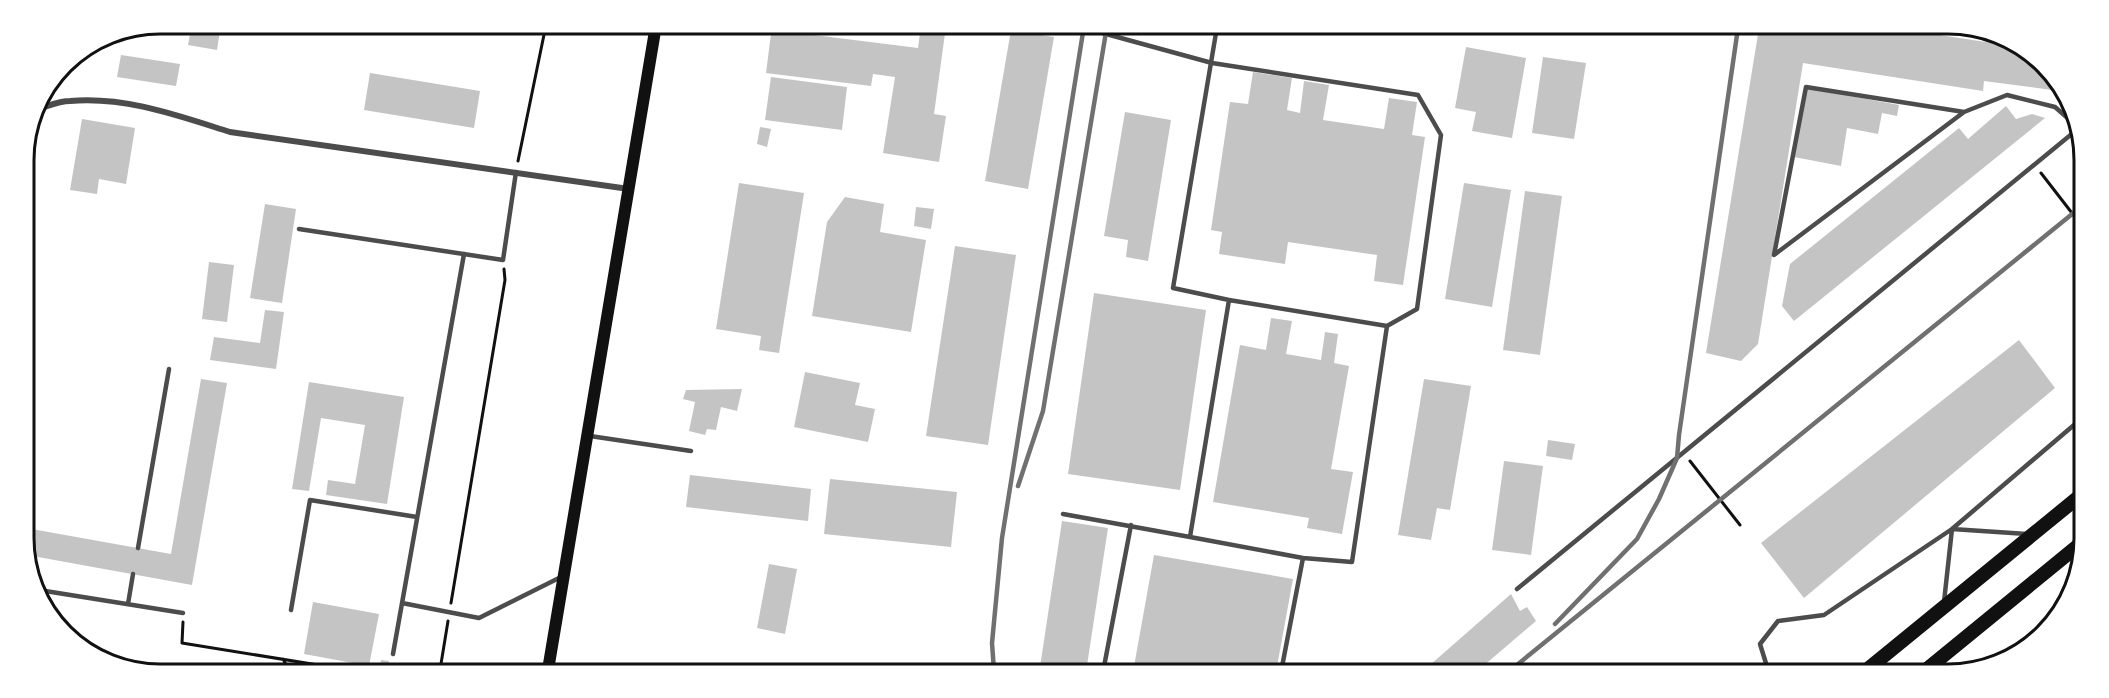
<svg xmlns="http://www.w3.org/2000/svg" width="2109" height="698" viewBox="0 0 2109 698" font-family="'Sofia Sans Condensed',sans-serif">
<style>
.building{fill:#c4c4c4}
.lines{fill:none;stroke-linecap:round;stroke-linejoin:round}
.path{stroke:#111;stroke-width:3}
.service{stroke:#4c4c4c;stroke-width:4.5}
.minor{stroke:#4c4c4c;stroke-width:6}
.secondary{stroke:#111;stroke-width:12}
.primary{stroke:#111;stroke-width:14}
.rail{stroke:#707070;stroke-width:4.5}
.rim{fill:none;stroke:#111;stroke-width:3}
</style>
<rect width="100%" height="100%" fill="#fff"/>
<path class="building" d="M192 24H221L217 50 188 45Z
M286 24H326L325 32Z
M772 26H790V32L918 48 921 26H946L934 114 946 116 939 162 883 153 895 77 873 74 871 86 766 73Z
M1759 28 1900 29 2012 46 2051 70 2066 100 2062 103 2052 90 1984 81 1983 91 1803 63 1758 344 1741 361 1706 353Z
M1011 30 1054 37 1028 189 985 181Z
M1466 47 1526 58 1512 138 1472 131 1476 112 1455 108Z
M121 55 180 64 176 86 117 77Z
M1543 57 1586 63 1574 139 1532 133Z
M1253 72 1292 78 1287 110 1300 113 1304 81 1329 85 1323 120 1384 129 1389 98 1417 102 1412 135 1425 137 1403 285 1374 281 1377 255 1288 242 1285 264 1219 254 1222 232 1211 230 1230 102 1248 104Z
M370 73 480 91 474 128 364 110Z
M771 77 847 87 842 130 765 120Z
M1807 88 1899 105 1897 116 1882 113 1878 134 1847 128 1841 166 1794 157Z
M2006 106 2016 119 2032 114 2045 118 1794 321 1782 306 1790 264 1959 128 1968 139Z
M1125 112 1171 120 1148 261 1126 257 1128 240 1104 236Z
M82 119 135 128 126 184 99 179 97 194 70 190Z
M760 127 771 129 767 147 757 144Z
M739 183 804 193 779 353 759 350 761 336 716 329Z
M1464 183 1511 190 1492 307 1445 299Z
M1525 191 1562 196 1540 355 1503 350Z
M845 197 884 204 880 232 926 240 911 332 812 316 827 222Z
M265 204 296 209 282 303 250 298Z
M916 207 934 209 931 229 914 226Z
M955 246 1016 255 988 445 926 436Z
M209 262 234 265 227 322 202 319Z
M2080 272 2082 274V286L2074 276Z
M1094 293 1206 310 1180 490 1068 474Z
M265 310 284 312 276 369 210 360 214 337 260 343Z
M1271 318 1292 321 1286 354 1321 360 1325 332 1338 334 1334 363 1349 366 1331 469 1353 472 1342 534 1307 528 1309 518 1213 502 1240 345 1266 350Z
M2019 340 2055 388 1804 598 1761 543Z
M805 372 860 383 855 405 875 409 868 442 794 427Z
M201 379 227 383 192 585 27 555 26 528 171 554Z
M1424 379 1471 386 1450 510 1437 508 1431 540 1398 535Z
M309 382 404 397 387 504 326 495 328 480 355 484 365 425 321 418 309 491 292 489Z
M742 389 737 411 721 407 716 430 707 429 705 435 689 431 695 402 683 399 686 390Z
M1548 440 1575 444 1572 460 1546 456Z
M1504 461 1543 466 1531 555 1492 550Z
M690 475 811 489 808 521 686 507Z
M830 479 957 492 951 547 824 534Z
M1062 521 1108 528 1086 672H1068L1040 667Z
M1154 555 1293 579 1276 672H1133Z
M769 564 797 569 785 634 757 628Z
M1511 594 1520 611 1527 607 1536 621 1475 673 1422 672Z
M313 602 379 614 369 666 304 654Z
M381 660 389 661 388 670H379Z"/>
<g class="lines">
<path class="path" d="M518 161 546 25
M2041 173 2082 226
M1690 461 1740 525
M451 603 505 280 504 269
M183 622 182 643 349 670
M283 659 289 670
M440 670 448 621"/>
<path class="service" d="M1077 26 1212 63 1418 95 1441 135 1417 309 1387 326
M1217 27 1173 288 1229 300 1190 537 1303 558 1281 672
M1964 112 1806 87 1774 255 1964 112 2007 95 2055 107 2079 128
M299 229 503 260 516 172
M1229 300 1387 326 1352 562 1303 558
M590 436 691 451
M1063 514 1190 537
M138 548 169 369
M1517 589 2079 128
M39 590 183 613
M1944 602 1952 529 2027 534
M402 603 479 618 561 577
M128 604 133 574
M291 610 310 500 417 517
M393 654 464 254
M1103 672 1131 525
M1769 673 1760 644 1778 621 1824 615 1952 529 2081 419"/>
<path class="minor" d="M34 110C46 107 58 101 70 101 125 96 179 116 230 132L629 189"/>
<path class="secondary" d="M548 670 656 25"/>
<path class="primary" d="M1863 673 2081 495
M1921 674 2080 544"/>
<path class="rail" d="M1018 486 1043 411 1107 26
M1555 624 1637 539 1659 499 1677 458 1679 435 1738 28
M994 671 992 643 1002 538 1084 26
M1507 673 2082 206"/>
</g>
<path d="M0 0H2109V698H0ZM160 34H1948A126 126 0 0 1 2074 160V538A126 126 0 0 1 1948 664H160A126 126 0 0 1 34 538V160A126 126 0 0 1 160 34Z" fill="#fff" fill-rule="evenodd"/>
<path class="rim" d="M160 34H1948A126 126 0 0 1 2074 160V538A126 126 0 0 1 1948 664H160A126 126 0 0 1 34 538V160A126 126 0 0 1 160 34Z"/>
</svg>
